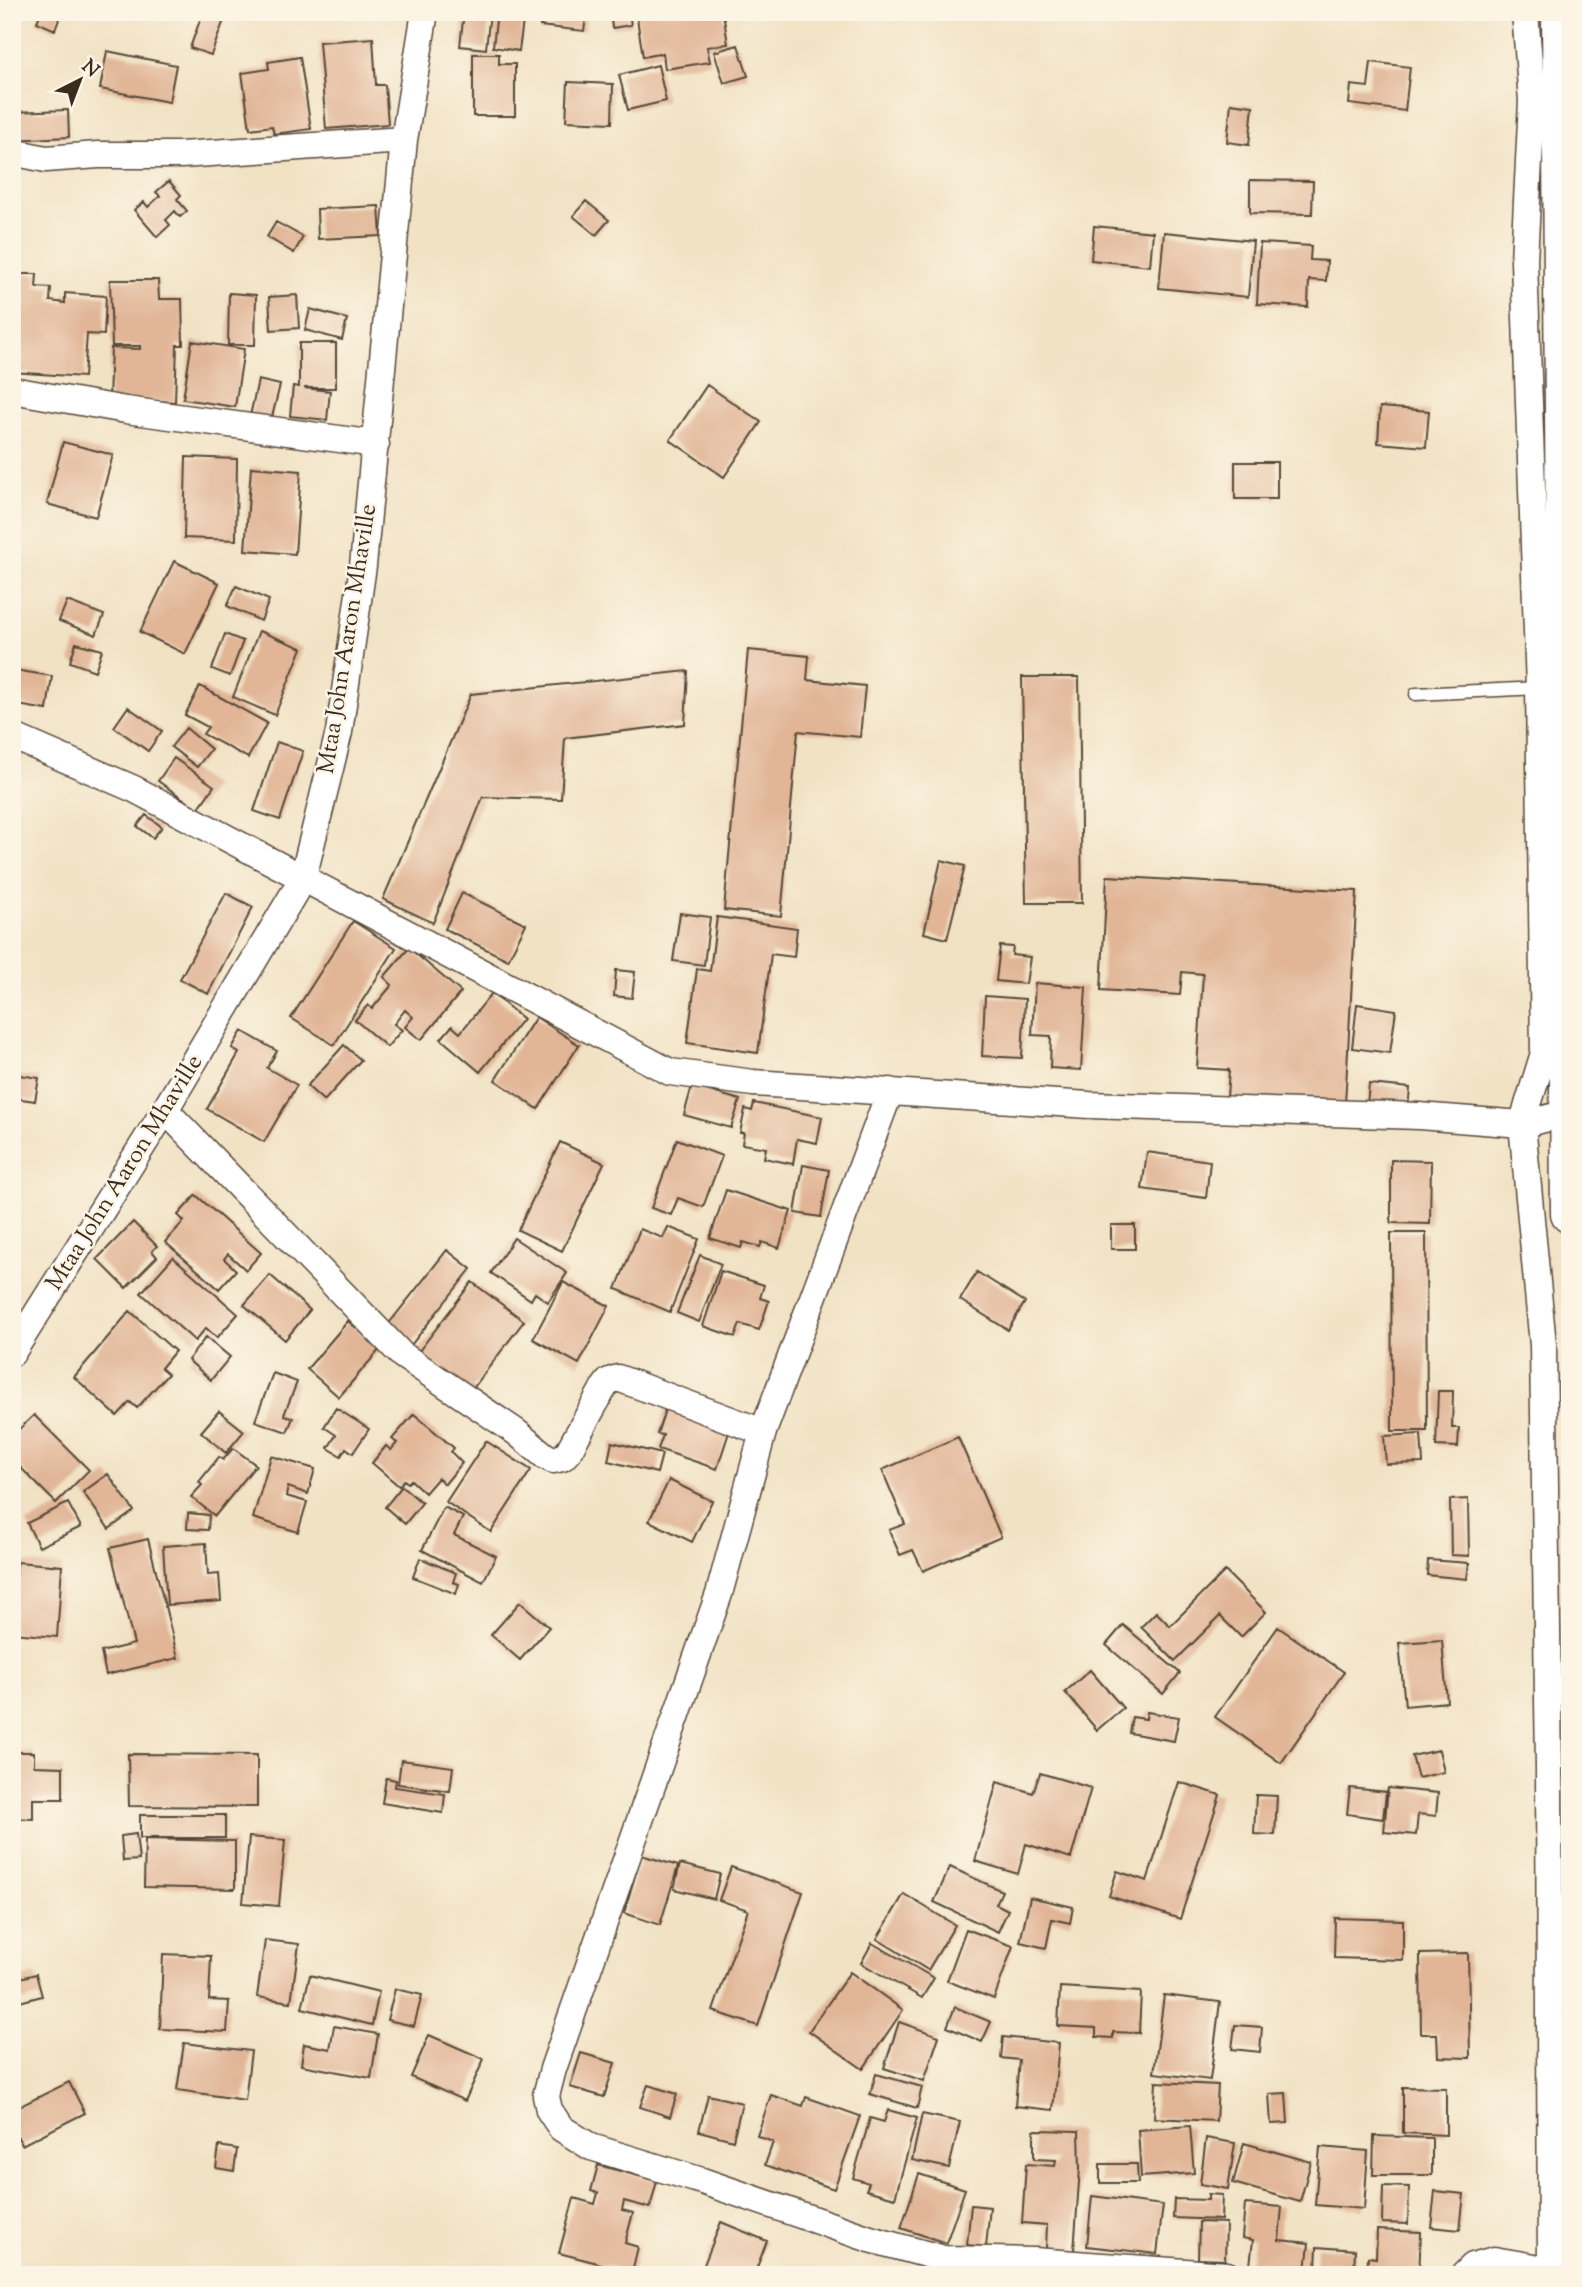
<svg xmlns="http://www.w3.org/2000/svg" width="1582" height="2287" viewBox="0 0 1582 2287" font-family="'Sorts Mill Goudy',serif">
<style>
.building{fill:#e1b596}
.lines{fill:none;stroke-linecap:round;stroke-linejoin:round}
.lane-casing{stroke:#564637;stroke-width:15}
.street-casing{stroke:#564637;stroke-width:29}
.highway-casing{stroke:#564637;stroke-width:41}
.lane{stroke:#fff;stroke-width:12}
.street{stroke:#fff;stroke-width:26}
.highway{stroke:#fff;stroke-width:38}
.labels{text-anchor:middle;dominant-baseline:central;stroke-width:5;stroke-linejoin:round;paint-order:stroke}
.street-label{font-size:24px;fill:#3b2a1e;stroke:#fcf5e5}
</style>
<rect width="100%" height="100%" fill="#fcf5e5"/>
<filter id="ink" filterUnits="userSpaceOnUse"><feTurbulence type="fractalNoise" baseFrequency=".0143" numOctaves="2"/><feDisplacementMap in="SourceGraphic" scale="14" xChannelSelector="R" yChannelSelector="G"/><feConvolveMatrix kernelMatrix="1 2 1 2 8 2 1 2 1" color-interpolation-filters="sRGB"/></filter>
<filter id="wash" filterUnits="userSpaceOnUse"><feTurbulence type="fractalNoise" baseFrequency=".00686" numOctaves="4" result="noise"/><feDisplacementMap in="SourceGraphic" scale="28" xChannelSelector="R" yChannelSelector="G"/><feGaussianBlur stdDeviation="1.57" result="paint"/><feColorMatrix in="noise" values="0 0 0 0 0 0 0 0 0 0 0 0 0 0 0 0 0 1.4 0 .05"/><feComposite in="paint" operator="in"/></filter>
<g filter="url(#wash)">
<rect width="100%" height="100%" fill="#f1e2c4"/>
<g id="blocks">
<path class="building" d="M41 12H62L55 30 37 22Z
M203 12H212L225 17 211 55 190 48Z
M464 12H490L486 49 460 46Z
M497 12 524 14 519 51 493 47Z
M542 12H587L584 31 540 26Z
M610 12H629L631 25 612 28Z
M636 12H723L728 44 707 47 710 62 665 69 663 53 643 57Z
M373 38 376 85H385L388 124 326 129 319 42Z
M738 45 748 76 724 83 714 52Z
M107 51 176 65 169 102 100 89Z
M473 54H499V64H515V116H473Z
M300 57 311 129 274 134 272 126 250 129 242 73 269 69 268 62Z
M1371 62 1410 67 1405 111 1349 104 1351 85 1368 87Z
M658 65 666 101 628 110 619 75Z
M568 82 613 84 612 123 566 121Z
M1231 103 1253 106 1249 145 1227 142Z
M68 110 69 137 12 140V112Z
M1250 180 1313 181 1312 214 1250 213Z
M169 181 181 195 177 199 187 211 180 217 175 211 166 220 170 225 157 237 134 210 144 202 148 207 160 196 156 192Z
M586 201 609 220 596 235 573 216Z
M379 206 381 236 318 239 317 209Z
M276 222 303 237 294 253 267 237Z
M1094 226 1153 232 1150 266 1091 260Z
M1164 232 1253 241 1248 297 1159 288Z
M1260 243 1311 246 1310 260 1327 261 1326 281 1309 280 1308 307 1257 304Z
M12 274H37L36 287 51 288 50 301 65 303V293L106 296 104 335 87 334 84 377 12 372Z
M110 280H158L159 299H182L183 345H177L175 402 109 399 111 348 140 349V346H112Z
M229 293 256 295 255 345H228Z
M297 295 299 328 271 330 269 297Z
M310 309 347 319 342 340 305 330Z
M192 341 244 349 235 407 183 399Z
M299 343H336V388H304L330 391 327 420 290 416 293 386 299 387Z
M258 380 280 385 271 421 250 416Z
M707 385 761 422 724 477 670 440Z
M1380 407 1429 411 1426 447 1378 443Z
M63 442 113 455 96 517 47 504Z
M186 457 237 459 236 540 184 538Z
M1235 462H1277V499H1235Z
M251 467 301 471 295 554 245 550Z
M174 561 219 583 185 654 140 632Z
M236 586 269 600 261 621 227 606Z
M67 601 104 615 96 635 59 621Z
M259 631 302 648 275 715 233 697Z
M225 634 243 641 230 676 212 669Z
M76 643 102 650 95 671 70 662Z
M748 650 809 656 807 680 865 686 860 737 798 731 781 916 724 910Z
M14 670 52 676 47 710 12 704Z
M688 671 685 724 565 738 561 799 483 797 433 923 383 899 471 694Z
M1022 677H1079L1082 903H1026Z
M200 686 267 723 248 758 203 734 208 727 185 715Z
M128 707 162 731 148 751 114 727Z
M186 728 211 749 197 767 171 747Z
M277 742 303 751 280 820 254 811Z
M174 758 214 786 198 809 158 781Z
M146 815 162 827 153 838 137 826Z
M941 860 965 866 947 939 924 933Z
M1107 876 1357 891 1345 1104 1227 1097 1229 1070 1197 1068 1203 974 1182 972 1180 995 1101 990Z
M226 893 253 907 208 994 180 979Z
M462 893 526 924 508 960 445 929Z
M680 913 710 917 704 965 673 961Z
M717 917 797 928 794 957 771 954 758 1053 687 1043 697 969 710 971Z
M353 921 396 948 334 1045 291 1018Z
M1000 946 1013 947 1012 955 1030 957 1026 984 996 981Z
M409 948 461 992 421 1040 405 1027 413 1017 405 1010 394 1024 402 1030 387 1047 355 1020 368 1005 372 1009 392 985 384 977Z
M616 970 635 972 632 998 614 996Z
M1035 983 1086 987 1081 1070 1050 1068 1051 1036 1032 1035Z
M492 993 523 1019 480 1072 441 1039 452 1026 460 1033Z
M985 996 1025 999 1022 1058 982 1056Z
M1357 1004 1396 1010 1390 1053 1352 1048Z
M536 1017 579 1045 538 1109 495 1080Z
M242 1031 277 1051 267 1068 297 1085 264 1142 207 1109 239 1053 232 1048Z
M344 1045 361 1060 324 1101 307 1086Z
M20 1075 39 1078 35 1101 15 1098Z
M1369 1084 1410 1088 1408 1109 1367 1105Z
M692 1086 740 1100 731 1128 684 1115Z
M754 1103 822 1117 817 1143 797 1139 793 1164 764 1158 766 1148 742 1144 744 1133H740L745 1109 752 1111Z
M677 1139 722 1156 703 1207 678 1198 671 1215 651 1208Z
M560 1142 604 1163 562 1251 518 1230Z
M1147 1152 1210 1161 1206 1198 1142 1189Z
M1391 1160 1431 1161 1430 1224 1391 1223Z
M803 1165 829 1170 821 1217 795 1213Z
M726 1190 791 1211 779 1248 762 1242 760 1247 743 1242 741 1248 710 1238Z
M196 1195 261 1253 246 1270 228 1254 224 1259 236 1270 219 1289 165 1242 184 1221 178 1215Z
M133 1222 157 1246 152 1251 157 1257 126 1288 97 1259Z
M1111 1225H1135V1249H1111Z
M668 1227 699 1239 670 1312 616 1289 640 1229 663 1238Z
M1391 1233H1426L1427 1431H1392Z
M514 1238 567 1273 548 1302 535 1293 531 1300 491 1273Z
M447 1250 471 1269 407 1350 383 1331Z
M700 1255 721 1264 699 1322 677 1313Z
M173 1257 238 1314 217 1338 206 1328 195 1341 141 1293Z
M721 1271 764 1285 760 1298 769 1301 759 1330 740 1324 735 1337 703 1326Z
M977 1272 1025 1302 1008 1330 960 1300Z
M270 1275 310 1310 285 1340 244 1305Z
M472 1282 524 1321 471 1391 419 1351Z
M563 1282 609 1306 579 1364 533 1339Z
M130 1311 175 1351 161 1368 168 1374 137 1408 130 1402 117 1416 74 1377Z
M348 1321 381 1348 339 1397 307 1369Z
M206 1337 230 1357 211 1380 188 1360Z
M273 1373 297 1382 284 1415 293 1418 287 1432 255 1421Z
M1438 1391H1453L1452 1428H1459L1458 1447 1436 1446Z
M667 1404 731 1426 717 1469 658 1449 663 1435 657 1434Z
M336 1408 369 1429 353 1453 346 1448 341 1456 328 1448 336 1435 324 1427Z
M219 1411 244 1431 226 1453 201 1432Z
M414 1414 454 1448 451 1452 462 1463 445 1484 438 1478 425 1493 411 1480 408 1483 404 1480 399 1486 372 1463 386 1446 391 1450 397 1443 392 1439Z
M34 1415 89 1470 56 1503 12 1459V1436Z
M1421 1434 1423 1463 1386 1464 1384 1436Z
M958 1437 1001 1537 923 1571 913 1550 900 1555 889 1530 905 1524 882 1470Z
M486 1441 531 1470 491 1532 446 1502Z
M612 1442 662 1454 657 1473 608 1461Z
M233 1448 256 1465 215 1516 191 1497 202 1485 199 1482 219 1457 223 1460Z
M271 1456 315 1469 308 1494 288 1487 286 1496 307 1502 298 1532 253 1518Z
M108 1474 134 1511 109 1529 83 1492Z
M669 1480 712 1501 692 1542 649 1521Z
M402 1486 422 1503 405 1524 385 1507Z
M1468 1499 1469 1556 1451 1555 1450 1500Z
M68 1503 81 1527 39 1547 27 1523Z
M444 1507 463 1517 454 1535 496 1556 483 1582 422 1550Z
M188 1513 209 1515 208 1530 187 1529Z
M148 1539 178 1658 106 1675 101 1652 134 1644 110 1548Z
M206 1543 208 1575 219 1574 221 1601 167 1605 163 1546Z
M420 1558 456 1573 453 1582 459 1584 456 1594 413 1577Z
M1428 1560 1469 1563 1467 1579 1427 1575Z
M17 1562 62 1566 57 1637 12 1633Z
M1225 1571 1266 1612 1241 1637 1220 1616 1175 1661 1141 1627 1156 1612 1170 1626Z
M520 1602 549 1627 520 1660 491 1635Z
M1123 1625 1180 1673 1163 1694 1106 1645Z
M1278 1627 1344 1672 1281 1763 1215 1717Z
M1442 1640 1447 1702 1405 1706 1399 1643Z
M1090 1670 1123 1708 1097 1730 1065 1692Z
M1147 1712 1179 1717 1174 1741 1129 1733 1132 1717 1146 1719Z
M1439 1750 1444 1772 1418 1778 1412 1756Z
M12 1752H34V1766L63 1767V1799H33V1819L12 1818Z
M128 1754 257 1755V1807L129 1806Z
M401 1760 453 1767 450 1791 398 1784Z
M1040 1773 1091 1788 1071 1858 1026 1844 1018 1874 975 1861 997 1782 1033 1793Z
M386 1778 396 1780 395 1787 445 1794 443 1813 382 1803Z
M1179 1782 1220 1795 1180 1919 1109 1896 1117 1871 1147 1881Z
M1350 1788 1386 1792 1383 1819 1347 1814Z
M1388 1788 1438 1793 1436 1816 1418 1814 1416 1835 1384 1832Z
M1256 1795 1277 1796 1275 1835 1254 1834Z
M140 1815H225V1838H140Z
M136 1834 139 1860 123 1861 121 1836Z
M249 1837 285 1840 279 1906 243 1903Z
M145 1839 235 1841V1889L144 1887Z
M641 1855 678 1866 660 1925 624 1913Z
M680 1864 720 1874 714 1899 674 1889Z
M731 1867 803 1892 758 2026 713 2011 748 1910 719 1900Z
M950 1867 1002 1891 996 1904 1008 1910 998 1932 934 1902Z
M904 1894 955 1925 928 1970 877 1939Z
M1030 1897 1073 1907 1070 1923 1052 1919 1046 1948 1020 1942Z
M1335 1918 1403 1920V1960L1334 1958Z
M966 1929 1013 1946 994 1999 947 1981Z
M265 1940 299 1944 291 2002 257 1997Z
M872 1943 934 1978 922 1998 861 1963Z
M1468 1953 1470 2058 1438 2057 1437 2034H1421L1420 1954Z
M163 1954 211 1956 209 2000 229 2001 227 2032 160 2029Z
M850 1972 903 2010 863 2069 809 2031Z
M36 1974 42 1996 12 2004V1980Z
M310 1975 379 1992 372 2025 302 2008Z
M1060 1987 1141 1992 1139 2033 1113 2032V2038L1096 2037V2028L1058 2026Z
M395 1989 422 1995 414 2026 387 2020Z
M1164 1995 1220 2002 1210 2080 1154 2073Z
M955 2007 991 2022 982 2042 947 2027Z
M899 2022 939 2036 924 2081 884 2068Z
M1235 2025 1262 2027 1260 2052 1232 2049Z
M334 2026 378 2034 371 2078 301 2065 304 2044 330 2049Z
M429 2035 484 2059 465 2101 411 2077Z
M1003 2037 1059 2043 1053 2110 1015 2106 1019 2060 1001 2058Z
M184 2043 251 2051 245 2100 177 2090Z
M581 2053 615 2063 604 2097 570 2087Z
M876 2074 922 2087 917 2108 870 2094Z
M69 2082 85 2113 22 2145 12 2126V2110Z
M1156 2082 1218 2085 1216 2121 1154 2118Z
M648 2085 677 2094 670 2117 640 2107Z
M1403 2087 1446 2088V2135L1403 2133Z
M1286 2093 1288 2123 1271 2124 1269 2094Z
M708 2095 742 2103 733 2140 699 2131Z
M771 2095 803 2106 806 2097 860 2116 834 2189 765 2165 773 2142 757 2136Z
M888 2110 917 2118 895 2198 866 2190 869 2183 853 2178 870 2118 884 2122Z
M922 2114 960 2122 949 2168 912 2160Z
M1190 2126 1194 2173 1141 2177 1138 2130Z
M1034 2130 1079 2131 1080 2168 1074 2251 1046 2249 1047 2225 1022 2223 1026 2164 1055 2166 1056 2160 1034 2159Z
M1374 2136 1432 2138V2175H1373Z
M1206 2138 1235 2143 1228 2189 1200 2184Z
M1244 2143 1311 2162 1300 2202 1233 2183Z
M219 2146 237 2149 234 2171 216 2168Z
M1320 2147 1368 2151 1364 2209 1315 2205Z
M1100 2164H1137L1138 2183H1100Z
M598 2165 657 2181 650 2208 624 2201 622 2210 633 2213 625 2243 638 2247 632 2272 559 2253 574 2198 595 2204 598 2193 591 2191Z
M919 2174 965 2189 946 2243 901 2228Z
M1383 2186 1409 2187 1408 2224 1382 2223Z
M1435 2191 1464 2194 1460 2230 1431 2227Z
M1208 2194 1222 2195 1221 2220 1173 2218 1174 2199 1208 2200Z
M1092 2196 1163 2205 1157 2254 1087 2246Z
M1245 2204 1282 2207 1279 2240 1309 2243 1306 2271 1250 2265 1253 2240 1242 2238Z
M971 2205 990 2207 986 2247 967 2245Z
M721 2222 767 2241 754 2275H700Z
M1199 2222 1226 2223 1225 2260 1198 2259Z
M1377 2230 1421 2232 1419 2275H1367L1368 2257 1376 2258Z
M1317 2247 1355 2250 1354 2274 1316 2271Z"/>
</g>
</g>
<g filter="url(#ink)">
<use href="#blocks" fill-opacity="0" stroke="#564637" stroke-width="2"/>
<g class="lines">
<defs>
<path id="lane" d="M1416 694 1539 688"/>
<path id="street" d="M1525 12 1532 101 1524 261 1539 688 1544 1053 1522 1124 1543 1345 1549 1769 1551 2275
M12 152 46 159 98 155H181L404 140
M12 390 126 410 376 444
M12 736 134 789 670 1072 753 1083 1089 1105 1419 1116 1522 1124 1570 1113
M890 1091 763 1432 719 1594 553 2069 546 2096 549 2110 561 2128 591 2147 702 2181 870 2239 944 2259 1034 2261 1227 2275
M165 1110 402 1355 516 1432 545 1456 553 1460 562 1458 568 1452 603 1389 609 1381 618 1378 763 1432
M12 1353 165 1110 303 878 339 732 363 566 404 140 425 12
M1464 2275 1473 2266 1494 2260 1568 2273"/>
<path id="highway" d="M1561 12 1570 1214"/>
</defs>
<use href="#lane" class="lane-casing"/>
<use href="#street" class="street-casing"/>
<use href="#highway" class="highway-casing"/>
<use href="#lane" class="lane"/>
<use href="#street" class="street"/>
<use href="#highway" class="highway"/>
</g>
</g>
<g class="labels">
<g class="street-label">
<text transform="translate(348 639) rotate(-81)">Mtaa John Aaron Mhaville</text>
<text transform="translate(125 1173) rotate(-58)">Mtaa John Aaron Mhaville</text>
</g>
</g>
<rect width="1582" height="2287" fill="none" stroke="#fcf5e5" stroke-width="42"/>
<g transform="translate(80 80) rotate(42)" stroke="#fcf5e5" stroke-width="5" paint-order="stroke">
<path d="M0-5L12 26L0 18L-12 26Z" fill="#3b2a1e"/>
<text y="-10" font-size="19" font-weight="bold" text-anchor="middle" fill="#3b2a1e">N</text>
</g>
</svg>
